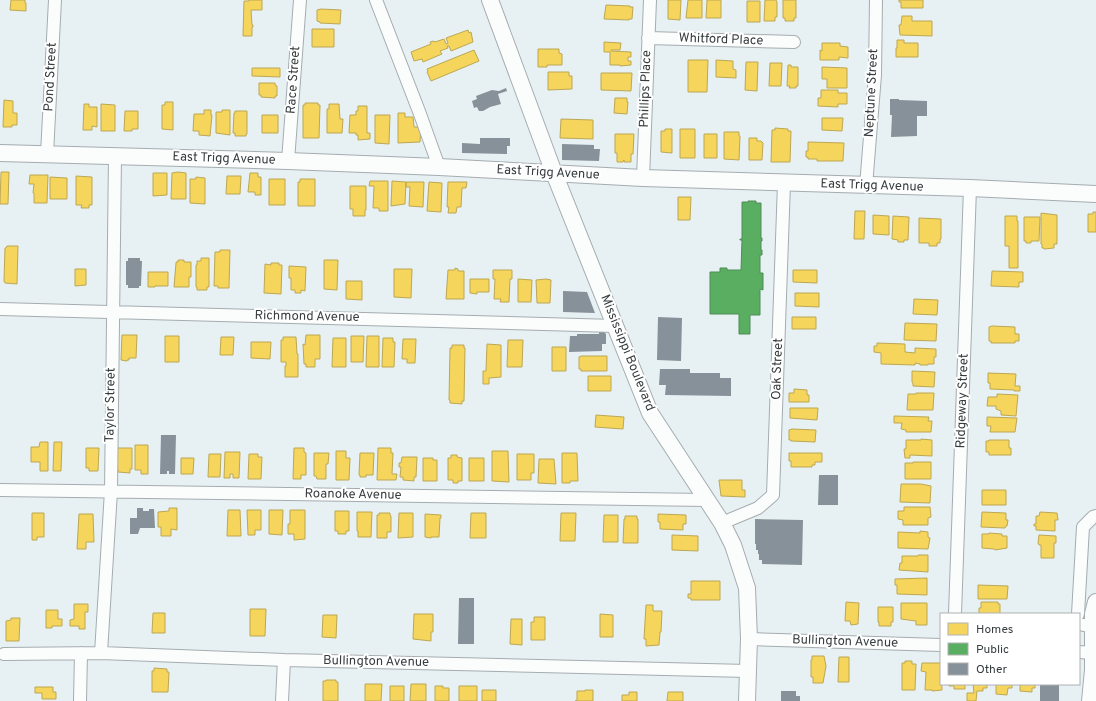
<svg xmlns="http://www.w3.org/2000/svg" width="1096" height="701" viewBox="0 0 1096 701" font-family="Overpass,sans-serif">
<style>
.homes{fill:#f6d55c;stroke:#bca753}
.public{fill:#5aae61;stroke:#4f8c57}
.building{fill:#86919a}
.lines{fill:none;stroke-linecap:round;stroke-linejoin:round}
.street-casing{stroke:#a5acaf;stroke-width:14}
.secondary-casing{stroke:#a5acaf;stroke-width:18}
.street{stroke:#fbfdfd;stroke-width:12}
.secondary{stroke:#fbfdfd;stroke-width:16}
.labels{text-anchor:middle;dominant-baseline:central;stroke-width:4;stroke-linejoin:round;paint-order:stroke}
.street-label{font-size:13px;fill:#363d3f;stroke:#fff}
</style>
<rect width="100%" height="100%" fill="#e7f1f4"/>
<path class="homes" d="M11 0H25V3H26V11L10 10Z
M249 0H262V10H251L252 25H253V27H252V36H243L244 1H249Z
M668 0H681L680 20 668 19Z
M688 0H702V18H686Z
M707 0H721V18H706Z
M765 0H776L777 2V17H775V21H764Z
M783 0H796V18H794V21H785V18H783Z
M899 0H923V8H901V2H899Z
M747 1H760V22H747Z
M606 5 630 6V7H633L632 19H629V20L604 19Z
M321 9 341 10 340 24 320 23V22L317 21V10Z
M902 16H912V21H932V36L900 35 899 25H901Z
M312 29H334V47H312Z
M468 30 469 33 471 32 473 42 451 51 449 46H447L448 48 440 51 442 54 423 62 422 59 414 61 411 52 431 44 430 42 434 41 435 42 444 39 446 44 448 43 446 38Z
M897 40H904V43H918V57H896V48H897Z
M604 42 621 43 620 50H611V51L631 52V57H628V61H631V65L620 66V65H610V52H604Z
M822 43H840V46L848 47V58L839 57V60H820V50L822 51Z
M538 49H559V53L562 54V65H547V67H538Z
M474 50 479 61 431 81 427 72 428 71 427 69Z
M688 60H708L707 92H688Z
M716 60 733 61V69L736 70V78L716 77Z
M746 62H758L757 91 745 90Z
M770 63H782L781 86H769Z
M788 65H791V67H798V86H796V88H789L790 86H787Z
M822 67 847 68V88H827V79H822Z
M252 68H280V77L252 76Z
M548 72H569V76H572V89L548 90Z
M601 73H632L631 91 601 90Z
M259 83H275V85L277 86V96H275V98L261 97V95H259Z
M821 90H838V93H847V104H838V107L818 106V98H821Z
M615 98H627V102H628L627 114 614 113Z
M4 100 13 101V113H17V125H12V127H3Z
M165 102H173V130L162 129V105H165Z
M305 103H318V105H320L319 138H303V105H305Z
M84 104H89V107H97V127L92 126V130H83Z
M101 104 115 105V131H101Z
M329 104H339L340 119H343L342 133H327V109H329Z
M358 106H367V133H370V139L358 140V135H356V133H349L350 115H356V111H358Z
M204 110H211V115H212L210 136 199 135V131H193L194 114H204Z
M222 110H230V135L216 133V112H222Z
M125 111H138V129H132V131H124Z
M235 111H247V134H246V136H235V133H233L234 113H235Z
M398 113H405V117H413L414 127H421L420 142 398 143Z
M262 115H278V133H262Z
M375 115H390L389 144 375 143Z
M822 118H843L842 131 822 130Z
M561 119 593 120V139L560 138Z
M775 128 788 129V131H791L790 162H771L772 130H775Z
M665 129H672V153L661 152V131H665Z
M680 129H695V158H680Z
M724 132H739V136H740L739 160 724 159Z
M615 134H634L633 154H631V162H624V160L623 162H617V153H615Z
M704 134H717V158H704Z
M749 138H757V141H761L763 143 762 160H749Z
M808 142 844 143 843 161H817V159H808V157H806V151H808Z
M1 172H9L8 204H0Z
M178 172 186 173V199H171L172 173Z
M153 173H167V195L153 196Z
M250 173H258V177H261V195H255V192H248Z
M30 175H48L47 203H34V193H33L34 184H29Z
M76 176 92 177V205H89V208H81L82 205H76Z
M227 176H241L240 194H226Z
M50 177 67 178V199H50Z
M196 177 205 178V204L190 203V179H196Z
M269 179H285V205H269Z
M300 179H315V206H298V182H300Z
M370 181H388V211H379V208H373L374 186H369Z
M392 181 406 182 405 204 391 206Z
M406 182H424L423 207 409 206 410 187H406Z
M429 182 442 183 441 212 427 211Z
M448 182H467L466 188H462L461 207H457L456 213H448L449 207H447Z
M350 186H366V210H365V216H353V209H350Z
M678 197H691L690 220H678Z
M855 211H865L864 239H854Z
M1093 212H1096V232H1088V214H1093Z
M1041 213 1057 215V244H1054V248L1044 249V248H1042V244H1041Z
M873 215 889 216V235L873 234Z
M893 216 909 217 908 240H904V242H898V240L892 239Z
M1005 216H1017V221H1018V268H1009V246H1005Z
M1024 217H1040L1039 241H1031V243H1026V241H1024Z
M919 218 941 219V239H940V243H937V246H929V243H919Z
M7 246H18L17 284 5 283 4 281 5 248H6Z
M220 250H230L229 288H218V286H214L215 252H220Z
M201 258H209V287H207V290H197V287H196V265H197V261H201Z
M178 260H184V262H191V277H189V287H174L176 263V262H178Z
M324 260H338L337 290 324 289Z
M271 263H279V265H282L281 294 264 293 265 264 271 265Z
M289 266 306 267 305 291 301 290V293H295V290H291V278H289Z
M455 268 458 269V271H464V299H446L448 270H455Z
M75 269H86V285L75 286Z
M394 269H412L411 298 394 297Z
M493 270H512V279H510L509 302H500L501 299H494L495 279H493Z
M793 270H817V283L793 282Z
M992 271 1023 272V282H1019V287L991 286Z
M148 272H168V286H155V287H148Z
M470 279H489V292H477V294L470 293Z
M518 279 532 280 531 302H518Z
M546 279 551 280 550 303H537L536 280Z
M346 281H362V300L346 299Z
M795 293H819V307L795 306Z
M914 299 938 300 937 315 913 314Z
M792 317H816V329H792Z
M905 323 937 324 936 341 904 340Z
M992 326 1015 327V334H1019V341H1015V343H991V341H989V327Z
M122 335H137L136 358H129V360H127V361L121 360Z
M306 335H320V359H315V367H306V364H304L303 344 305 345Z
M165 336H179V362H165Z
M351 336H364L363 362H351Z
M367 336H379V367H366Z
M221 337H234L233 355H220Z
M283 337H296L297 354H298V377H285V366H286V362H281V340H283Z
M333 338H346V367H332Z
M383 338H393V342H395L394 367H382Z
M403 339H416L415 363H407V359H402Z
M508 340H523L522 367H507Z
M251 342H271L270 359 251 358Z
M877 343 905 344V352L915 353V348L936 349V357H934V364H928V365H920V364L915 363V365L881 364V353L874 352V346H877Z
M487 344 501 345V377L489 378V384H483V371H486Z
M452 345H464V348H465L464 401H462V404L450 403V400H449L450 348H452Z
M552 347H566V371H552Z
M581 356H607V371H581V369H579V357Z
M912 371 935 372 934 387 913 386V383L912 382Z
M988 373 1016 374 1015 386H1020V391H1014V390L990 389V383H988Z
M588 376H611V391H588Z
M794 389 807 390V395H809V402H789V393H794Z
M916 393H934L933 410H907L908 394H916Z
M997 394 1018 395 1016 416 1001 415V411L996 409V406H987L988 397H997Z
M790 408H818L817 420 790 418Z
M596 415 624 417 623 429 595 427Z
M894 416 929 417 928 421H932L931 432H906V430L901 429 902 423H894Z
M987 417 1017 418 1015 432H990L991 426H987Z
M792 429 816 430 815 442 791 441V440H789V430Z
M921 439 932 440V456L910 455V458H905L904 449H906V440H921Z
M989 440H1009V448H1011V455H989V452H986V441H989Z
M40 442H48V471H40V462H31V447H39Z
M54 442H62L61 471H53Z
M135 445H148V474H141V470H135Z
M86 448H99L98 471H89V468H86Z
M117 448H132V469H130V473L118 472V469H116Z
M294 448H304V452L306 453V475H301V479H293Z
M378 448H391V453H393L392 474H397L396 480H377Z
M336 451H346V458H350L349 480H336Z
M492 451H508L509 482 492 481Z
M225 452H240L239 478H233V474H230V478H224Z
M314 453H329L328 464H326V479H317L316 476H314Z
M360 453H374L373 475H366V477H360V475H359Z
M562 453H577L578 481H570V483H562Z
M789 453H822V462H815V465H812V467H791V461H789Z
M209 454H221L220 477H208Z
M249 454H258V457H262L261 479H248Z
M517 454H534V473H531V480H517Z
M451 455H457V457L462 458V481H458V483H453V480H448V458H451Z
M402 457H417L416 477H414V481L403 480V477H400L401 467H399V463H401Z
M181 458H194L193 474H181Z
M423 458H433V460H437V481H423Z
M469 458H484V481H469Z
M539 459H554L556 484 538 483Z
M913 462H931V479H905V463H913Z
M719 480H742V490H745V497L721 496Z
M901 484H921L931 486 930 503 900 502Z
M982 490H1006V505H982Z
M904 507H930L931 517 928 518V525H903V520L898 519V511H904Z
M169 508H177V530L171 529V536H161V527H158V512L169 511Z
M228 510H240L241 536H227Z
M247 510H261V530H255V535H248Z
M269 510H283L282 535 269 534Z
M290 510H305V539L294 540V534H288V524H290Z
M335 511H349V531H346V534H338V531H335Z
M357 512H372L371 537H358V531H357Z
M982 512 1006 513V520H1008L1007 526H1006L1005 528 981 527Z
M1040 512 1057 513 1058 520H1055V531L1036 530V526H1034V524H1036V516H1039Z
M32 513H44V537H37V540H32Z
M379 513H390V515L391 516V532H387V538H377V515H379Z
M399 513H413V537L398 538Z
M471 513H486V538H470Z
M561 513H576L575 541H560Z
M79 514H93L94 542H86V549H77Z
M425 514 441 515V518H440L439 537H431V538L425 537Z
M658 514 686 515V524H683V530L660 529V522H658Z
M604 515H618V542H603Z
M625 516H637V519H638V543H623L624 519H625Z
M920 531 928 532V537L930 538 928 549 898 548V532L920 533Z
M989 533 1002 534V536H1007V548L995 550 994 549 982 548V534H989Z
M672 535 698 536V551L672 550Z
M1039 535 1056 536V543H1054V558H1041V545H1039L1038 543Z
M918 555H928V572L899 570 900 563H902V556H918Z
M927 578V595L897 594V585H895V579Z
M691 581H720V600H691V598H688V594H691Z
M978 585 1008 586 1007 599H978Z
M846 602 859 603 858 624 851 625 850 621H845Z
M981 602H998V604H1000V614H979V608H981Z
M901 603H927V625H916V621L901 619Z
M74 604H88V612H85V629H79V626H70V620L74 619Z
M646 605H653V611H662L661 632H660L659 645 646 646V639H644Z
M878 607H893V622H891V626H879V622H878Z
M250 609H266L265 636H250Z
M46 610H58V619H62V626H52V628H46Z
M153 613H165V633H152Z
M414 614H433V632H431V641L413 639Z
M600 614 613 615V637H600Z
M323 615H337L336 638 322 637Z
M534 617H545V640H531V622H534Z
M11 618H20L19 641H6V621L11 620Z
M511 619H522V645L510 644Z
M812 656H824L826 666 823 683H813V677H811V660H812Z
M839 657H849V682H838Z
M905 661H912V664H916L915 690H902V663H905Z
M922 663H941L942 690 932 691V690H925L926 672 921 671Z
M154 668 167 669V672H169L168 692H152V671H154Z
M326 680H336V682H338V701H323V681H326Z
M365 684H382L381 701H365Z
M411 684H426V701H410Z
M949 684H965V689H954V686H949Z
M973 684H987V688H983V691H977L976 701H967V693H974Z
M996 684H1012V688H1008L1007 695 996 694Z
M1020 684H1035V688H1032V692L1020 691Z
M390 686H404V701H390Z
M435 686H443V688H449V701H435Z
M459 686H477V701H459Z
M35 687H53V692H56V699H42V693H35Z
M482 690H496V701H482Z
M585 690H593V701H575L577 700V691H585Z
M629 692H637V701H622V695H629Z
M668 692H683V701H667Z"/>
<path class="public" d="M748 201H756V203H761V238H762V241H761V250H762V255H760V273H763V290L760 289V315H750V334H739V314H710V272H720V268H727V270H741L742 240H740V239H742V202H748Z"/>
<path class="building" d="M506 88 507 91 498 94 501 104 490 107 483 111H479L477 107 474 108 472 101 477 99 476 96 492 90 499 91Z
M890 99H899V100L927 101V116H917V136L891 137 892 115H890Z
M480 138H510V146H507V154L462 153V143L480 144Z
M562 144 594 145V149H600L599 161 562 160Z
M128 258H140V261H142L141 286H139V288H128V285H126V261H128Z
M563 291 587 292 595 313 563 312Z
M658 317 682 318 681 361 657 360Z
M599 332H604L606 334V344H602V351L569 352 570 336H577V334H599Z
M660 369H690V373H720V378H731V396L665 395 666 385H659Z
M161 435H176L175 474H169V471H167V474H160Z
M819 475H838V505H818Z
M137 508H143V511H149V509H154L155 528H140L138 534H130V518H137Z
M755 519 803 520 802 565 762 564V560H759V554H758V550H756V544H755Z
M459 598H474V644H458Z
M1040 684H1059V701H1040Z
M781 691H796V696H800V701H781Z"/>
<g class="lines">
<defs>
<path id="street" d="M376 0 420 114 439 167
M648 38 794 42
M47 154 55 0
M288 161 300 0
M643 178 650 0
M866 186 875 75 876 0
M0 309 615 326
M0 490 707 500
M722 523 758 508 773 495 784 183
M955 614 970 188
M1078 614 1083 527 1093 517 1096 516
M1079 624 1093 627
M749 639 941 645
M1079 652 1093 653
M101 653 111 491 115 156
M4 654 101 653 284 660 748 671
M80 701 81 653
M282 701 284 660"/>
<path id="secondary" d="M490 0 554 173 650 413 722 523 733 545 747 588 749 639 747 701
M0 153 288 161 439 167 643 178 970 188 1096 194
M1090 701 1093 670V614L1096 602"/>
</defs>
<use href="#street" class="street-casing"/>
<use href="#secondary" class="secondary-casing"/>
<use href="#street" class="street"/>
<use href="#secondary" class="secondary"/>
</g>
<g class="labels">
<g class="street-label">
<text transform="translate(721 40) rotate(2)">Whitford Place</text>
<text transform="translate(51 77) rotate(-87)">Pond Street</text>
<text transform="translate(294 80) rotate(-86)">Race Street</text>
<text transform="translate(646 89) rotate(-88)">Phillips Place</text>
<text transform="translate(872 93) rotate(-87)">Neptune Street</text>
<text transform="translate(224 159) rotate(2)">East Trigg Avenue</text>
<text transform="translate(548 173) rotate(3)">East Trigg Avenue</text>
<text transform="translate(872 186) rotate(2)">East Trigg Avenue</text>
<text transform="translate(307 317) rotate(1)">Richmond Avenue</text>
<text transform="translate(627 353) rotate(68)">Mississippi Boulevard</text>
<text transform="translate(778 369) rotate(-88)">Oak Street</text>
<text transform="translate(963 401) rotate(-88)">Ridgeway Street</text>
<text transform="translate(111 405) rotate(-89)">Taylor Street</text>
<text transform="translate(353 495) rotate(1)">Roanoke Avenue</text>
<text transform="translate(845 642) rotate(2)">Bullington Avenue</text>
<text transform="translate(376 662) rotate(1)">Bullington Avenue</text>
</g>
</g>
<rect x="940" y="613" width="140" height="72" fill="#ffffff" stroke="#afb1b2"/>
<rect x="948" y="623" width="20" height="12" fill="#f6d55c" stroke="#afb1b2"/>
<text x="976" y="633" font-size="12" fill="#363d3f">Homes</text>
<rect x="948" y="643" width="20" height="12" fill="#5aae61" stroke="#afb1b2"/>
<text x="976" y="653" font-size="12" fill="#363d3f">Public</text>
<rect x="948" y="663" width="20" height="12" fill="#86919a" stroke="#afb1b2"/>
<text x="976" y="673" font-size="12" fill="#363d3f">Other</text>
</svg>
